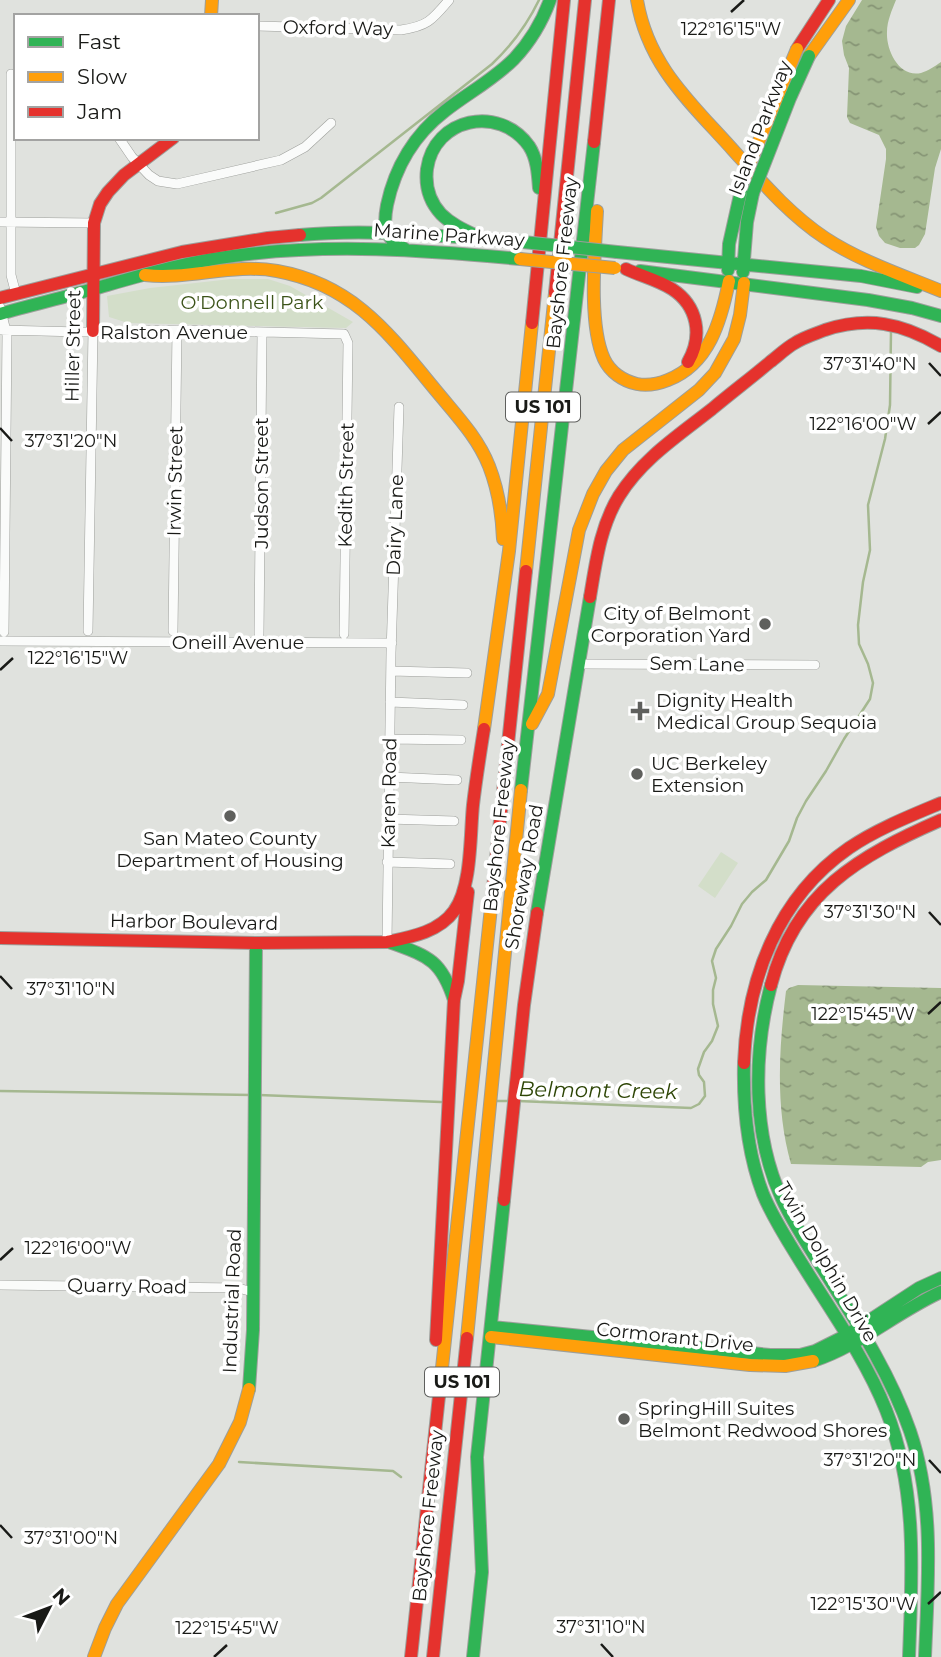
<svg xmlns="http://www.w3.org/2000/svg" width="941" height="1657" viewBox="0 0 941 1657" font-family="Montserrat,sans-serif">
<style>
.green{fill:#d3dec9}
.water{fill:url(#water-ripples)}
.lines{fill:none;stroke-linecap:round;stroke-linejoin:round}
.stream{stroke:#a5b890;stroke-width:2.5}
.street-casing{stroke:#9d9f9b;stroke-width:10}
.fast-casing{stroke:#9d9f9b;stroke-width:14}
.slow-casing{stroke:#9d9f9b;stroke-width:14}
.jam-casing{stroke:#9d9f9b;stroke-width:14}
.street{stroke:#fafbfa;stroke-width:9}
.fast{stroke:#30b455;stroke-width:12}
.slow{stroke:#ff9f0a;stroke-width:12}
.jam{stroke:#e5322d;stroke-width:12}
.fast-bridge-casing{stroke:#9d9f9b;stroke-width:14;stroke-linecap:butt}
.slow-bridge-casing{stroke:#9d9f9b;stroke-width:14;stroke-linecap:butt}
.fast-bridge{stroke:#30b455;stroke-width:12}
.slow-bridge{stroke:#ff9f0a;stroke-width:12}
.ticks{fill:none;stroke:#191a17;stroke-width:2.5}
.poi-dot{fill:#5f605d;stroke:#fff;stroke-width:2.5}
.labels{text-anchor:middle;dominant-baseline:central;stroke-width:7;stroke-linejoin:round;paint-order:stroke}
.shield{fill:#fff;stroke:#5e5f5d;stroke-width:2}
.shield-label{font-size:18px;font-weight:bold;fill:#191a17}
.street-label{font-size:19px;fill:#191a17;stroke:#fff}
.park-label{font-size:19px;fill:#3c5419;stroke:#fff}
.poi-label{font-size:19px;fill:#191a17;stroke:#fff;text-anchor:start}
.water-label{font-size:21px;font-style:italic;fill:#2d4505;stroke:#fff}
.ticks-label{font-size:18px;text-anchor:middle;fill:#191a17;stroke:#fff;stroke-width:7;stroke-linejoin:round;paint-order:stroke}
</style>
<defs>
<pattern id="water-ripples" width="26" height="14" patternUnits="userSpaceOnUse" patternTransform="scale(1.75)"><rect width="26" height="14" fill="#a5b890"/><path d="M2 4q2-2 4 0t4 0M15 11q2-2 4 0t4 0" fill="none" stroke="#869575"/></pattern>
</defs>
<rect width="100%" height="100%" fill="#e0e2de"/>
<path class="green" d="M231 279H268L290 286 353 322 346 328 128 323 109 317 107 296 150 288Z
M721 852 738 863 715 898 698 886Z"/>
<path class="water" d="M862 0H896C892 10 887 21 887 32 886 50 899 78 921 73 928 71 935 66 941 62V149L935 168 925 234 919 245 915 248H900L885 243 879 236 876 227 886 159V149L879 135 850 123 847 117 849 68 844 55 842 41 846 26Z
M798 985 941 988V1160L928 1162 921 1167 791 1164C775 1107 779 1049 786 991L789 988Z"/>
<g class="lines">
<path class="stream" d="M276 213 312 203 321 198 492 64C512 45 527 25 539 0
M0 1091 252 1095
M259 1095 441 1102
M497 1101H511
M518 1101 691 1108 699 1104 705 1096 704 1082 699 1075 698 1069 704 1052 712 1041 718 1026 713 1004V990L716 978 712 961 716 949 731 926 742 904 752 892 766 880 789 841 797 818 806 801 826 771 844 739 870 699 873 683 868 664 859 644 858 625 863 582 870 550 868 505 885 439 890 405 891 331
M239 1462 393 1471 401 1477"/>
<defs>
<path id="street" d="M257 26 401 30C428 26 432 20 449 0
M11 74V275L16 294
M119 138 132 157 149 175 158 181 177 184 281 160 305 147 331 123
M0 222 94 223
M0 307 7 335 4 632
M0 330 81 332 177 330 344 334 348 343 344 634
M88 631 93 331
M173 631 177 330
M259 634 262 333
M0 641 392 643
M580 664 815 665
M391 671 467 673
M390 702 463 705
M390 739 461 740
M389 777 457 780
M388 819 454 821
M387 862 450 864
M387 942 391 653 399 407
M0 1285 238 1288 253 1292"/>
<path id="fast" d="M300 235C374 228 449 237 523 242
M483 239C469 232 453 226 441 214 429 201 425 186 427 169 434 118 499 104 529 146 537 158 538 174 539 188
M405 249C384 239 383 226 387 205 395 167 415 134 445 111 468 93 493 80 514 59 530 42 542 22 550 0
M617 252 861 276 917 287
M728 270 729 244 744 177
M640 271 868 300 912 308 941 316
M743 272 747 222 753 193
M0 314C31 305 62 298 93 289 139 276 185 262 233 256 328 243 425 250 520 259
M521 790 594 142
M537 913 590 597
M389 942C427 956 441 959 454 1000
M771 985C753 1053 752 1134 782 1199 792 1221 806 1242 819 1263 853 1317 889 1370 910 1431 935 1504 928 1581 925 1657
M744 1063C743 1107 747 1152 763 1194 772 1216 786 1238 799 1259 829 1308 865 1357 886 1410 918 1490 912 1574 909 1657
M492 1327 770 1355H800L815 1351 847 1335 919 1288 941 1278
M813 1361C859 1346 897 1312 941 1292
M249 1389 253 1330 256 943
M473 1657 482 1572 477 1457 504 1200"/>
<path id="slow" d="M637 0C648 66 691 103 733 150 761 181 789 214 825 238 860 261 902 275 941 291
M211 16 212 0
M809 56 849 0
M597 211C595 251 588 324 604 359 610 372 623 381 637 384 647 386 658 384 668 380 709 364 721 321 729 281
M145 275C189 280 233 263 277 271 355 285 390 335 438 393 457 416 478 438 489 466 498 489 502 514 503 539
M526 571 555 293
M532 724 548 694 579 530 593 494 606 471 623 450 699 390 715 373 734 339 740 315 744 283
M484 729 509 551 532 323
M491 1337 750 1365 785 1366 813 1361
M467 1338 521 790
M439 1396 492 898
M94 1657 105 1628 117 1604 219 1464 240 1422 249 1389"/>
<path id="jam" d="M797 49 829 0
M594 142 609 0
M626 269C641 276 658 280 672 289 698 306 703 336 688 362
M555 293 585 0
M0 298 182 252 268 238 300 235
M532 323 564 0
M93 331 94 223 100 204 108 192 124 175 173 138
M590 597C596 562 600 527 619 496 642 459 679 435 712 409 731 393 751 378 770 362 778 356 786 348 795 343 804 337 815 334 825 330 868 316 902 323 941 346
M492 898 526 571
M0 938 256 943 387 942
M387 942C411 937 439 932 454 911 472 887 470 834 473 805 476 779 480 754 484 729
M771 985C795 892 859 856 941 820
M744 1063C747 979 778 897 849 848 877 829 910 816 941 803
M504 1200 524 1005 537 913
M436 1340 454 1000 458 981 468 892
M411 1657 439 1396
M433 1657 467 1338"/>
</defs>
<use href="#street" class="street-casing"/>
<use href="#fast" class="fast-casing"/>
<use href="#slow" class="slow-casing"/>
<use href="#jam" class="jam-casing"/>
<use href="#street" class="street"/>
<use href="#fast" class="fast"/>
<use href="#slow" class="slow"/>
<use href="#jam" class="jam"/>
<defs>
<path id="fast-bridge" d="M753 193 790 98 809 56
M523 242 617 252"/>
<path id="slow-bridge" d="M744 177 797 49
M520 259 615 268"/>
</defs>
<use href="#fast-bridge" class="fast-bridge-casing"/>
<use href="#slow-bridge" class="slow-bridge-casing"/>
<use href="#fast-bridge" class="fast-bridge"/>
<use href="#slow-bridge" class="slow-bridge"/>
</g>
<path class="ticks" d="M731 12 744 0M929 363 941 376M928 424 941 412M0 428 12 441M0 670 13 658M929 912 941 925M0 976 12 989M928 1014 941 1002M0 1260 13 1248M929 1460 941 1473M0 1525 12 1538M928 1604 941 1592M601 1644 613 1657M214 1657 227 1645"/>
<g class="poi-dot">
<circle cx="765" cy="624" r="7"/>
<path d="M636.5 700.5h7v7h7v7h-7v7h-7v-7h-7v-7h7z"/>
<circle cx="637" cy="774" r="7"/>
<circle cx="230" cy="816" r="7"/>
<circle cx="624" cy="1419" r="7"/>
</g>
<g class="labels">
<g class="shield">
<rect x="506" y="392.5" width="74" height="29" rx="5"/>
<rect x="425" y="1367.5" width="74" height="29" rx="5"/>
</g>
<g class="shield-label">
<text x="543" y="407">US 101</text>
<text x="462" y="1382">US 101</text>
</g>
<g class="street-label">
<text transform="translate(338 28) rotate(1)">Oxford Way</text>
<text transform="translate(760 128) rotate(-69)">Island Parkway</text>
<text transform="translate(449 235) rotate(4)">Marine Parkway</text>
<text transform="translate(562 263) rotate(-84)">Bayshore Freeway</text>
<text x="174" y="332">Ralston Avenue</text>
<text transform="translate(73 346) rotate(-89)">Hiller Street</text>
<text transform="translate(175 481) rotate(-89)">Irwin Street</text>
<text transform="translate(261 483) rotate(-90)">Judson Street</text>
<text transform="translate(346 485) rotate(-89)">Kedith Street</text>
<text transform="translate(395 525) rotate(-88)">Dairy Lane</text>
<text x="238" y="642">Oneill Avenue</text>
<text transform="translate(697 664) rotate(1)">Sem Lane</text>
<text transform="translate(389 793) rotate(-89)">Karen Road</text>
<text transform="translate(499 826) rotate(-84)">Bayshore Freeway</text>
<text transform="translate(524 877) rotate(-80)">Shoreway Road</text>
<text transform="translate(194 922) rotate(1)">Harbor Boulevard</text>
<text transform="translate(827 1262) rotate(60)">Twin Dolphin Drive</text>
<text transform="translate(127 1286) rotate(1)">Quarry Road</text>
<text transform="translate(232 1301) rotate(-88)">Industrial Road</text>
<text transform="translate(675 1337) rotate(6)">Cormorant Drive</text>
<text transform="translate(428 1516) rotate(-84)">Bayshore Freeway</text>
</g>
<g class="park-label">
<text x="252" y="302">O'Donnell Park</text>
</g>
<g class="poi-label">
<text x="751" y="613" text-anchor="end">City of Belmont<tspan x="751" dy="22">Corporation Yard</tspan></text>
<text x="656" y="700">Dignity Health<tspan x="656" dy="22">Medical Group Sequoia</tspan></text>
<text x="651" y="763">UC Berkeley<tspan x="651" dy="22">Extension</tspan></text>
<text x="230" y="838" text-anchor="middle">San Mateo County<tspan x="230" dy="22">Department of Housing</tspan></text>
<text x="638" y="1408">SpringHill Suites<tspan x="638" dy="22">Belmont Redwood Shores</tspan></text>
</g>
<g class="water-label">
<text transform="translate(598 1090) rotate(1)">Belmont Creek</text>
</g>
</g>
<g class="ticks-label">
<text x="731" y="35">122°16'15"W</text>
<text x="870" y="370">37°31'40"N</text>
<text x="863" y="430">122°16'00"W</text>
<text x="71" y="447">37°31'20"N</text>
<text x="78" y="664">122°16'15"W</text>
<text x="870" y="918">37°31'30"N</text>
<text x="71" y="995">37°31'10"N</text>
<text x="863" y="1020">122°15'45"W</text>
<text x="78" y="1254">122°16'00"W</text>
<text x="870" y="1466">37°31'20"N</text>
<text x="71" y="1544">37°31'00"N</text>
<text x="863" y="1610">122°15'30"W</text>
<text x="601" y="1633">37°31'10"N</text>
<text x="227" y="1634">122°15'45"W</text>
</g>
<rect x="14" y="14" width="245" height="126" fill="#ffffff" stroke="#a3a3a2" stroke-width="2"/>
<rect x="28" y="37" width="35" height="10" fill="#30b455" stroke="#a3a3a2" stroke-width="2"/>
<text x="77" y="49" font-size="21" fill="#191a17">Fast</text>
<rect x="28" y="72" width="35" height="10" fill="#ff9f0a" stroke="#a3a3a2" stroke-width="2"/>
<text x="77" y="84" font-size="21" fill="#191a17">Slow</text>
<rect x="28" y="107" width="35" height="10" fill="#e5322d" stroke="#a3a3a2" stroke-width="2"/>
<text x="77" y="119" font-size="21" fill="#191a17">Jam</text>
<g transform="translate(49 1608) rotate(48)" stroke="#ffffff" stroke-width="5" paint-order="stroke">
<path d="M0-5L12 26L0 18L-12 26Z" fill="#191a17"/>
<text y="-10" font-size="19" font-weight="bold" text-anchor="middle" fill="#191a17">N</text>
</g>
</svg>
